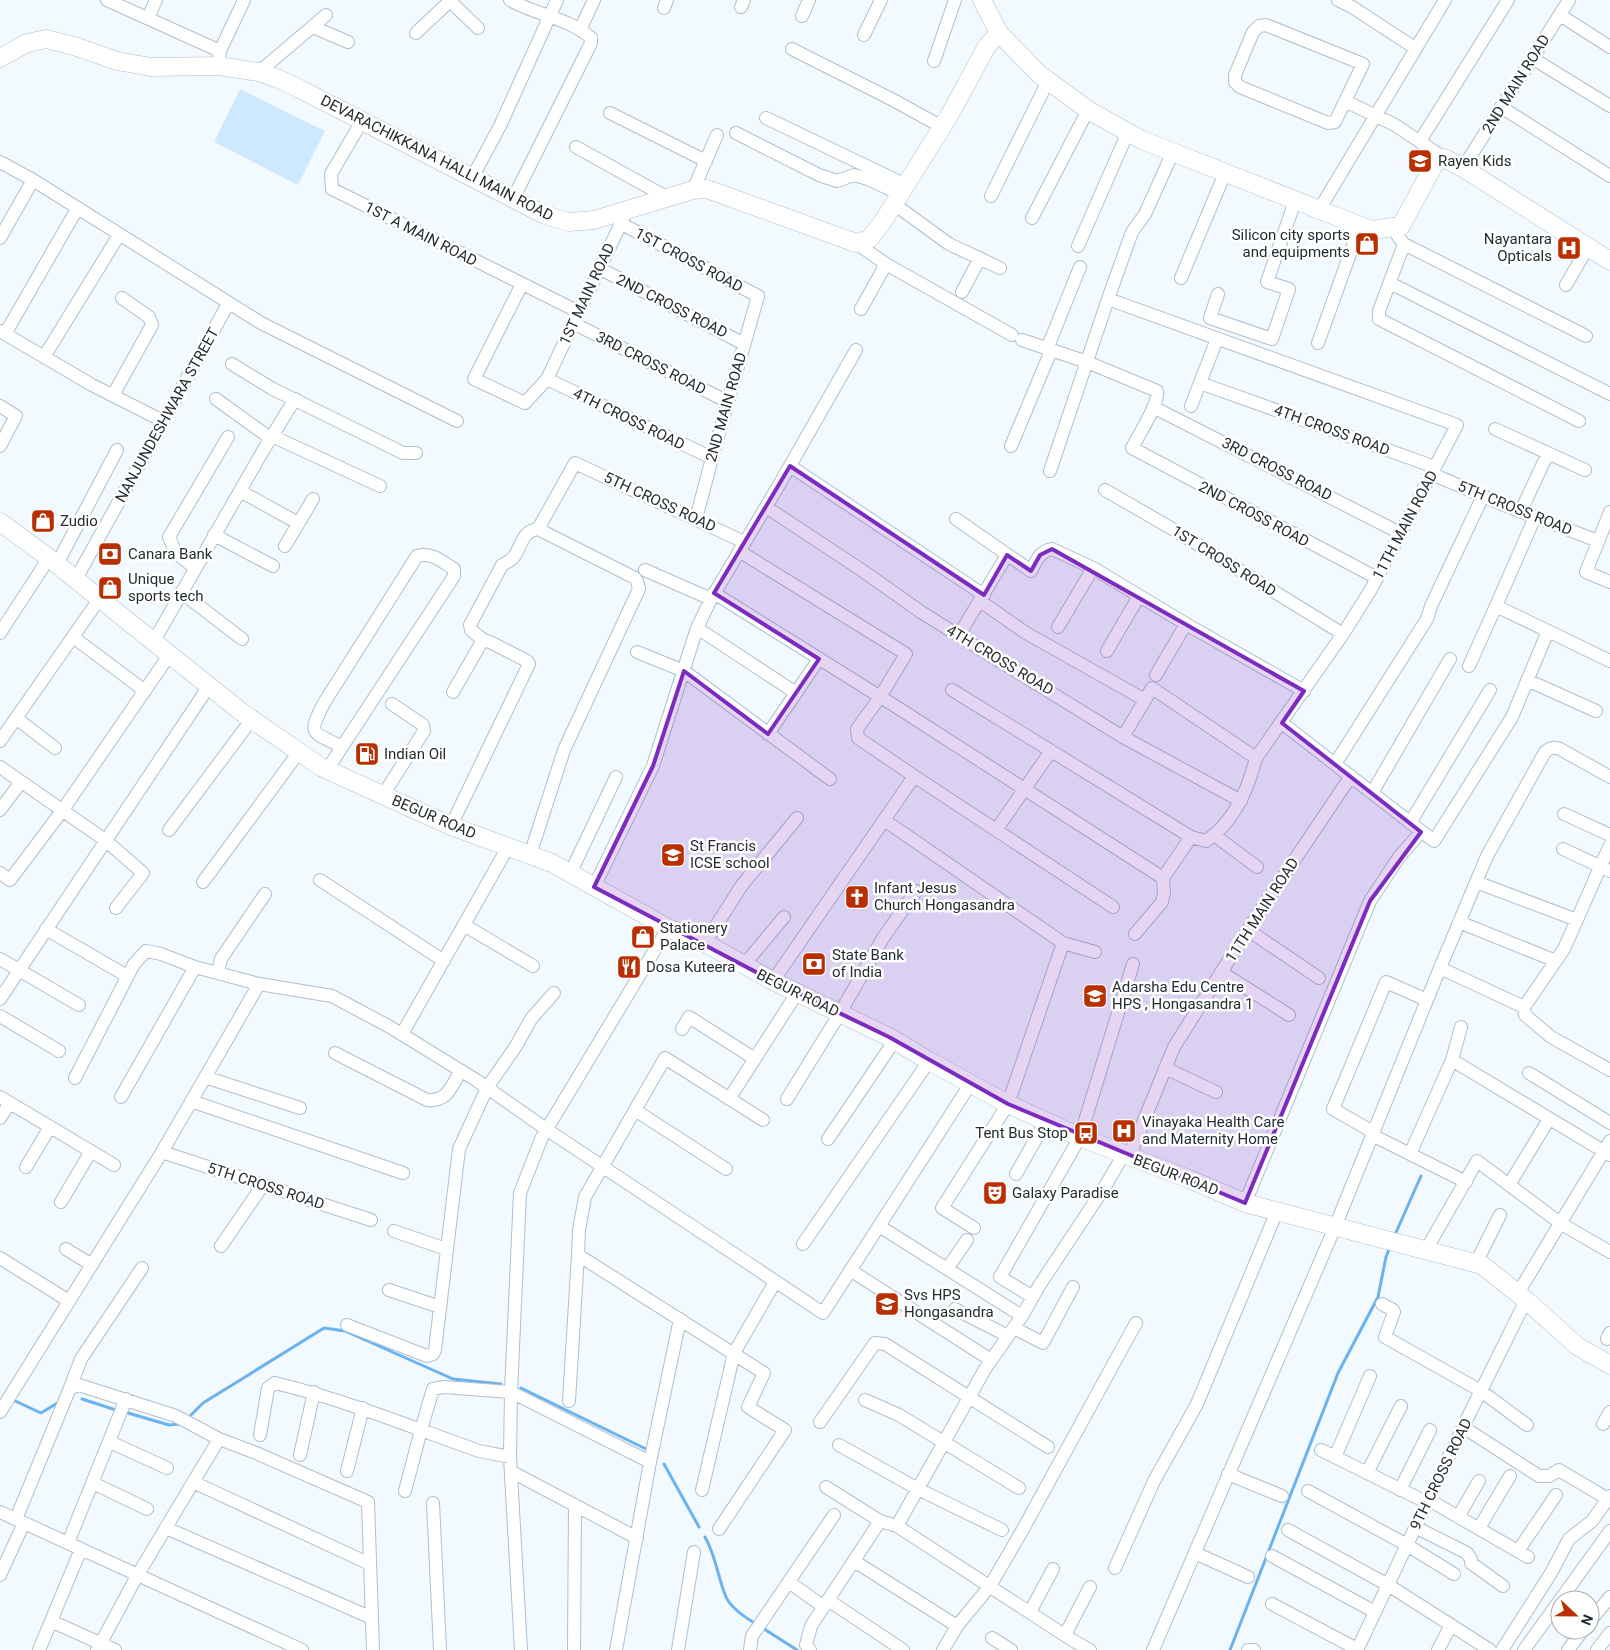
<svg xmlns="http://www.w3.org/2000/svg" width="1610" height="1650" viewBox="0 0 1610 1650" font-family="Roboto,sans-serif">
<style>
.green{fill:#cee8ff}
.lines{fill:none;stroke-linecap:round;stroke-linejoin:round}
.stream{stroke:#6bb3ef;stroke-width:3}
.street-casing{stroke:#afbfce;stroke-width:14}
.secondary-casing{stroke:#afbfce;stroke-width:19}
.street{stroke:#fff;stroke-width:12}
.secondary{stroke:#fff;stroke-width:18}
.marked{fill:#7b2cbf;fill-opacity:0.2;stroke:#7b2cbf;stroke-width:4;stroke-linejoin:round}
.labels{text-anchor:middle;dominant-baseline:central;stroke-width:5;stroke-linejoin:round;paint-order:stroke}
.street-label{font-size:15px;fill:#252c31;stroke:#fff}
.poi-label{font-size:15px;fill:#252c31;stroke:#fff;text-anchor:start}
</style>
<rect width="100%" height="100%" fill="#f2f9ff"/>
<path class="green" d="M240 89 325 131 298 185 214 142Z"/>
<g class="lines">
<path class="stream" d="M1394 1237 1421 1176
M521 1388 646 1449
M82 1399 116 1410
M13 1400 41 1413 59 1402
M128 1413 169 1425 180 1424
M191 1415 203 1403 324 1328 345 1331 453 1379 501 1384
M664 1464 699 1527
M705 1537C716 1556 718 1578 726 1597 731 1608 746 1618 756 1624
M761 1627 797 1650
M1230 1650 1338 1373 1378 1297 1386 1257 1390 1247"/>
<defs>
<path id="street" d="M107 0 220 51
M510 0C536 15 569 18 591 38V43L513 199
M1338 0 1352 7 1415 48
M450 1 478 28
M741 7 744 0
M664 8 667 0
M1560 15 1610 47
M802 16 809 0
M148 18 156 0
M1266 25 1363 64 1335 122 1328 123 1240 87 1235 82V75L1253 32 1259 26Z
M313 27 348 42
M580 30 594 0
M416 33 451 0
M864 35 881 0
M792 49 895 101 942 127
M1532 58 1610 106
M219 60 220 51 244 0
M934 61 955 0
M259 72 326 15
M1345 101 1395 125 1444 158
M1501 107 1610 176
M610 113 706 161
M766 118 906 185
M362 121 331 174 332 189 579 312
M736 133 819 175 837 181 854 175 868 179 900 194
M1420 141 1508 0
M576 147 668 198
M0 162 33 180 261 323 457 421
M1463 168 1569 0
M472 178 500 126 557 0
M693 190 717 135
M991 196 1048 81
M894 204 949 244 1000 268
M1319 210 1445 0
M1032 218 1088 110
M620 223 758 296 712 458 696 519
M1393 227 1399 238 1404 244 1586 336
M0 238 33 180
M856 243 886 264 1012 335
M1404 244 1379 311V319L1579 421
M1078 246 1128 132
M599 268 744 344
M1181 278 1225 173
M1390 283 1610 394
M522 284 474 379 525 403 547 379 624 217
M1566 285 1588 247
M962 292 980 258
M1218 294 1210 318 1272 339 1289 289 1267 282 1295 201
M861 309 886 264
M573 323 728 402
M0 331 92 385 163 421
M5 334 77 209
M1022 340 1087 362 1157 391C1160 402 1138 436 1132 448L1377 578
M1318 343 1360 226
M1047 349 1080 267
M44 357 119 235
M232 364 271 388 403 453H416
M547 379 712 458
M1200 383 1435 467
M113 395 152 325 149 317 122 298
M216 399 270 438
M0 406 16 416 0 446
M1191 406 1217 339
M1153 407 1400 533
M1495 429 1585 470
M272 436 380 486
M1011 446 1051 351
M790 466 984 595
M1050 471 1108 299 1132 232 1145 214 1173 152
M1432 474 1509 507 1598 541
M1105 490 1176 531 1343 634
M240 491 298 523
M766 507 860 569 921 612 980 649 1123 737 1241 801
M1521 511 1548 453
M1610 512 1586 572 1610 582
M956 519 1031 571C1036 561 1040 551 1052 549L1093 568 1186 624 1156 675
M214 535 273 566
M285 546 313 499
M739 551 906 654 880 697 857 729 858 738 917 778 1113 907
M57 564 117 450
M195 568 176 553 169 537 228 437
M645 570 711 599
M76 579 228 304
M181 592 242 639
M714 593 895 706 1163 878
M980 601 1026 633 1145 700
M1186 624 1304 691
M1058 627 1093 568
M697 628 796 693
M1548 631 1610 661
M0 633 49 558
M959 635 1007 555
M73 637 145 691
M154 641 264 449 295 399
M1107 651 1139 596
M637 652 684 671 830 779
M1469 666 1496 606
M1527 680 1596 711
M952 690 1191 837 1206 841C1234 822 1248 790 1256 758L1343 634 1370 591 1457 425 1108 299
M453 692 480 645 482 639 471 630 470 625 502 565C506 563 510 561 513 558 522 547 521 531 538 529L575 463 744 542
M16 718 55 748
M1282 723 1434 841 1512 717 1548 631 1496 606 1535 517
M768 734 819 659
M1123 737 1152 688 1256 758
M0 741 100 598
M1335 764 1427 619 1431 606 1483 496
M0 767 105 840 143 873 116 908
M327 770 342 747 454 576V569C441 561 432 552 417 556L324 703C307 736 312 731 342 747
M1372 793 1450 659
M383 795 424 731 423 725 392 704
M0 810 21 782
M1564 814 1610 835
M884 820 1063 943 1095 952
M1410 823 1490 690
M451 826 529 664 527 661 492 643 482 639
M169 830 252 719
M996 830 1051 751
M1214 835 1257 867
M1563 849 1610 871
M530 855 564 750 639 589 637 581 635 578 538 529
M0 873 10 880 62 811 170 654
M570 874 616 777
M320 880 444 961
M203 882 299 752
M1476 882 1577 920
M594 887 653 766 697 628 711 599 779 485 856 350
M1459 922 1556 961
M464 925 533 966
M46 929 127 976
M1248 930 1319 978
M1135 934 1162 902 1164 893 1163 878 1191 837
M705 943 742 885 797 818
M0 959 79 1005
M744 965 784 917
M1440 968 1524 1007
M1221 972 1289 1015
M218 973 221 959 265 894
M773 981 911 781 917 778
M0 999 209 686
M1524 1007 1564 949 1610 845
M1524 1007 1525 1015 1551 1037 1610 1070
M0 1016 59 1051
M682 1029 689 1017 755 1059
M402 1034 508 847
M335 1053 427 1100C448 1102 451 1086 461 1071
M1452 1060 1461 1027
M1165 1068 1216 1092
M1529 1073 1610 1123
M205 1077 300 1108
M75 1078 134 964 146 951 161 954 195 967 259 984 332 996 390 1027 476 1080 546 1129 823 1313 971 1083
M0 1097 114 1165
M121 1097 195 967
M729 1099 797 993
M787 1099 840 1013 883 938 916 891
M191 1101 403 1173
M635 1110 726 1169
M0 1118 10 1103
M1373 1132 1333 1109 1386 982 1427 1000
M1372 1135 1466 1182
M828 1139 895 1040
M162 1152 371 1220
M1410 1154 1452 1060 1610 1155
M1129 1157 1174 1047 1258 914 1351 776
M26 1167 50 1127
M1016 1174 1046 1121
M1509 1185 1549 1119
M61 1202 91 1151
M1245 1203 1370 901 1399 857 1421 832
M879 1226 1022 1316
M974 1228 942 1208 1008 1104 1063 943
M394 1231 446 1249
M803 1244 929 1061
M221 1246 263 1185
M66 1249 92 1265
M1426 1250 1477 1161 1560 1223 1610 1252
M0 1258 69 1301
M1476 1263 1500 1215
M947 1269 967 1240
M850 1270 991 1360
M389 1290 440 1307
M1518 1293 1610 1141
M1033 1297 1000 1277 1080 1137 1133 964
M1382 1304 1393 1310 1394 1312 1385 1337 1481 1391 1527 1425
M955 1309 1008 1336
M347 1325 427 1356 433 1354 435 1350 459 1149 487 1088 516 1046 531 1019 554 993
M1014 1328 1043 1343 1073 1287
M1607 1339 1610 1333
M70 1388 81 1359 142 1268
M865 1400 899 1415 1019 1488
M569 1401 578 1255
M0 1412 162 1152 259 984
M820 1422 875 1343 885 1344 1048 1447
M1603 1424 1610 1412
M1463 1427 1539 1476H1549L1559 1470 1608 1499
M260 1435 268 1388 275 1383C325 1395 373 1412 421 1430L405 1491
M110 1442 167 1468
M839 1445 918 1489 1002 1530
M1321 1450 1428 1503
M300 1455 314 1392
M510 1457 479 1451 421 1430 433 1389 444 1387 511 1392 650 1462
M1335 1457 1370 1376
M347 1471 363 1408
M512 1472 637 1538
M1367 1473 1401 1406
M1228 1474 1282 1496
M193 1482 370 1564
M93 1483 147 1509
M826 1487 880 1521
M702 1490 734 1353 775 1282
M1400 1490 1430 1430
M1308 1491 1407 1545 1454 1574
M1429 1500 1528 1557
M433 1503 440 1650
M0 1512 302 1650
M1458 1517 1479 1481
M16 1519 70 1388 79 1385 176 1416 219 1439 256 1453 368 1502 373 1650
M897 1526 985 1369 1022 1316 1039 1286 1104 1188 1124 1154
M1415 1527 1467 1553 1471 1559V1563L1503 1586
M166 1528 372 1618
M1479 1528 1510 1476
M719 1529 785 1430 748 1407 764 1373 578 1255 579 1230 585 1197 665 1058 763 1120
M1288 1530 1388 1585 1490 1650
M68 1543 126 1399
M1518 1551 1556 1495
M1195 1553 1248 1577
M1272 1556 1375 1612
M854 1561 957 1626
M1115 1568 1154 1481 1197 1404 1277 1211
M0 1575 24 1523
M789 1582 824 1607
M828 1600 903 1650
M1272 1604 1357 1649
M1030 1612 1053 1569
M51 1621 115 1650
M1590 1621 1610 1597
M1065 1635 1090 1587
M992 1638 1011 1650
M39 1650 81 1549
M97 1650 137 1576 219 1439
M521 1650 510 1457 511 1392 520 1193 542 1137 668 928
M574 1650 575 1505
M616 1650 650 1462 680 1319
M678 1650 694 1552
M750 1650 752 1636 834 1515
M810 1650 806 1645 811 1626 880 1521 897 1526 1072 1640 1090 1650
M943 1650 957 1626 990 1586 1022 1531 1136 1323
M1153 1650 1335 1227 1440 968 1487 856 1545 752C1551 747 1554 747 1560 749L1610 777
M1248 1650H1254
M1357 1650 1463 1427 1526 1300
M1438 1650 1451 1625
M1502 1650 1551 1573 1569 1539 1592 1521 1610 1496
M1524 1650 1610 1531
M1568 1650 1583 1630
M1597 1650 1610 1633"/>
<path id="secondary" d="M982 0 999 33 1039 74 1088 110 1142 140 1371 230 1401 226 1435 163 1444 158 1463 168 1610 261
M0 58 27 43 46 39 74 46 117 61 151 67 219 66 259 72 279 79 300 89 545 215 569 222 594 220 693 190 707 189 856 243 869 239 882 223 949 116 987 46 999 33
M0 522 49 558 244 714 321 767 451 826 552 863 668 928 705 943 773 981 889 1037 929 1061 1008 1104 1080 1137 1189 1179 1245 1203 1482 1265 1526 1300 1577 1346 1610 1365"/>
</defs>
<use href="#street" class="street-casing"/>
<use href="#secondary" class="secondary-casing"/>
<use href="#street" class="street"/>
<use href="#secondary" class="secondary"/>
</g>
<path class="marked" d="M790 466 984 595 1007 555 1031 571 1040 555 1052 549 1304 691 1282 723 1421 832 1370 901 1245 1203 1008 1104 889 1037 773 981 594 887 653 766 684 671 768 734 819 659 714 593Z"/>
<defs>
<symbol id="school-square" viewBox="-11 -11 22 22"><rect x="-9" y="-9" width="18" height="18" rx="4" fill="#b82f02" stroke="#fff"/><path d="M0-5L7-2L0 1L-7-2ZM-4 1L0 2.5L4 1V4Q0 6-4 4Z" fill="#fff"/></symbol>
<symbol id="shop-square" viewBox="-11 -11 22 22"><rect x="-9" y="-9" width="18" height="18" rx="4" fill="#b82f02" stroke="#fff"/><path d="M-5-2.5h2.3a2.7 3.5 0 0 1 5.4 0H5L5.5 6h-11ZM-1.5-2.5h3a1.5 2.3 0 0 0-3 0Z" fill="#fff"/></symbol>
<symbol id="hospital-square" viewBox="-11 -11 22 22"><rect x="-9" y="-9" width="18" height="18" rx="4" fill="#b82f02" stroke="#fff"/><path d="M-5-5h3v3.5h4V-5h3V5h-3V1.5h-4V5h-3Z" fill="#fff"/></symbol>
<symbol id="bank-square" viewBox="-11 -11 22 22"><rect x="-9" y="-9" width="18" height="18" rx="4" fill="#b82f02" stroke="#fff"/><path d="M-6-4H6V4H-6ZM0-2.3a2.3 2.3 0 1 0 0 4.6a2.3 2.3 0 1 0 0-4.6Z" fill="#fff"/></symbol>
<symbol id="fuel-square" viewBox="-11 -11 22 22"><rect x="-9" y="-9" width="18" height="18" rx="4" fill="#b82f02" stroke="#fff"/><path d="M-5.5-6h7V0h2V4h1.3V-2.5L3-4.5l.8-.8L6-3V5H2.5V1h-1V6h-7ZM-4.2-4.7v3.2H.2V-4.7Z" fill="#fff"/></symbol>
<symbol id="church-square" viewBox="-11 -11 22 22"><rect x="-9" y="-9" width="18" height="18" rx="4" fill="#b82f02" stroke="#fff"/><path d="M-1.2-6h2.4v3.5h3.3v2.4h-3.3V6h-2.4V-.1h-3.3v-2.4h3.3Z" fill="#fff"/></symbol>
<symbol id="restaurant-square" viewBox="-11 -11 22 22"><rect x="-9" y="-9" width="18" height="18" rx="4" fill="#b82f02" stroke="#fff"/><path d="M-5-6h1v4h1v-4h1v4h1v-4h1v5L-1.5 .5V6h-2V.5L-5-1ZM5-6V6H3V1.5H1.5Q1.5-4 5-6Z" fill="#fff"/></symbol>
<symbol id="bus-square" viewBox="-11 -11 22 22"><rect x="-9" y="-9" width="18" height="18" rx="4" fill="#b82f02" stroke="#fff"/><path d="M-5-6H5V4H4V6H2V4H-2V6H-4V4H-5ZM-3.5-4V0h7V-4ZM-3.5 1.2v1.5H-2V1.2ZM2 1.2v1.5H3.5V1.2Z" fill="#fff"/></symbol>
<symbol id="theatre-square" viewBox="-11 -11 22 22"><rect x="-9" y="-9" width="18" height="18" rx="4" fill="#b82f02" stroke="#fff"/><path d="M-5-5.5Q0-4 5-5.5V0Q5 5 0 6Q-5 5-5 0ZM-3.3-2.5H-1v1.5H-3.3ZM1-2.5H3.3v1.5H1ZM-2.8 1Q0 5.5 2.8 1Z" fill="#fff"/></symbol>
</defs>
<g fill-rule="evenodd">
<use href="#school-square" x="1406" y="147" width="28" height="28"/>
<use href="#shop-square" x="1353" y="230" width="28" height="28"/>
<use href="#hospital-square" x="1555" y="234" width="28" height="28"/>
<use href="#shop-square" x="29" y="507" width="28" height="28"/>
<use href="#bank-square" x="96" y="540" width="28" height="28"/>
<use href="#shop-square" x="96" y="574" width="28" height="28"/>
<use href="#fuel-square" x="353" y="740" width="28" height="28"/>
<use href="#school-square" x="659" y="841" width="28" height="28"/>
<use href="#church-square" x="843" y="883" width="28" height="28"/>
<use href="#shop-square" x="629" y="923" width="28" height="28"/>
<use href="#bank-square" x="800" y="950" width="28" height="28"/>
<use href="#restaurant-square" x="615" y="953" width="28" height="28"/>
<use href="#school-square" x="1081" y="982" width="28" height="28"/>
<use href="#hospital-square" x="1110" y="1117" width="28" height="28"/>
<use href="#bus-square" x="1072" y="1119" width="28" height="28"/>
<use href="#theatre-square" x="981" y="1179" width="28" height="28"/>
<use href="#school-square" x="873" y="1290" width="28" height="28"/>
</g>
<g class="labels">
<g class="street-label">
<text transform="translate(1516 84) rotate(-58)">2ND MAIN ROAD</text>
<text transform="translate(437 158) rotate(27)">DEVARACHIKKANA HALLI MAIN ROAD</text>
<text transform="translate(421 234) rotate(27)">1ST A MAIN ROAD</text>
<text transform="translate(689 260) rotate(28)">1ST CROSS ROAD</text>
<text transform="translate(587 294) rotate(-65)">1ST MAIN ROAD</text>
<text transform="translate(672 306) rotate(27)">2ND CROSS ROAD</text>
<text transform="translate(651 363) rotate(27)">3RD CROSS ROAD</text>
<text transform="translate(726 407) rotate(-74)">2ND MAIN ROAD</text>
<text transform="translate(167 415) rotate(-61)">NANJUNDESHWARA STREET</text>
<text transform="translate(629 419) rotate(26)">4TH CROSS ROAD</text>
<text transform="translate(1332 430) rotate(20)">4TH CROSS ROAD</text>
<text transform="translate(1277 469) rotate(27)">3RD CROSS ROAD</text>
<text transform="translate(660 502) rotate(25)">5TH CROSS ROAD</text>
<text transform="translate(1515 508) rotate(22)">5TH CROSS ROAD</text>
<text transform="translate(1254 514) rotate(28)">2ND CROSS ROAD</text>
<text transform="translate(1405 525) rotate(-62)">11TH MAIN ROAD</text>
<text transform="translate(1224 561) rotate(32)">1ST CROSS ROAD</text>
<text transform="translate(1000 660) rotate(31)">4TH CROSS ROAD</text>
<text transform="translate(434 817) rotate(23)">BEGUR ROAD</text>
<text transform="translate(1262 910) rotate(-57)">11TH MAIN ROAD</text>
<text transform="translate(798 993) rotate(26)">BEGUR ROAD</text>
<text transform="translate(1176 1175) rotate(21)">BEGUR ROAD</text>
<text transform="translate(266 1186) rotate(18)">5TH CROSS ROAD</text>
<text transform="translate(1441 1474) rotate(-64)">9TH CROSS ROAD</text>
</g>
<g class="poi-label">
<text x="1438" y="161">Rayen Kids</text>
<text x="1350" y="235" text-anchor="end">Silicon city sports<tspan x="1350" dy="17">and equipments</tspan></text>
<text x="1552" y="239" text-anchor="end">Nayantara<tspan x="1552" dy="17">Opticals</tspan></text>
<text x="60" y="521">Zudio</text>
<text x="128" y="554">Canara Bank</text>
<text x="128" y="579">Unique<tspan x="128" dy="17">sports tech</tspan></text>
<text x="384" y="754">Indian Oil</text>
<text x="690" y="846">St Francis<tspan x="690" dy="17">ICSE school</tspan></text>
<text x="874" y="888">Infant Jesus<tspan x="874" dy="17">Church Hongasandra</tspan></text>
<text x="660" y="928">Stationery<tspan x="660" dy="17">Palace</tspan></text>
<text x="832" y="955">State Bank<tspan x="832" dy="17">of India</tspan></text>
<text x="646" y="967">Dosa Kuteera</text>
<text x="1112" y="987">Adarsha Edu Centre<tspan x="1112" dy="17">HPS , Hongasandra 1</tspan></text>
<text x="1142" y="1122">Vinayaka Health Care<tspan x="1142" dy="17">and Maternity Home</tspan></text>
<text x="1068" y="1133" text-anchor="end">Tent Bus Stop</text>
<text x="1012" y="1193">Galaxy Paradise</text>
<text x="904" y="1295">Svs HPS<tspan x="904" dy="17">Hongasandra</tspan></text>
</g>
</g>
<g transform="translate(1575 1615) rotate(112)"><circle r="24" fill="#ffffff" stroke="#a8abad"/>
<path d="M0-4L9 19L0 12L-9 19Z" fill="#b82f02"/>
<text y="-8" font-size="14" font-weight="bold" text-anchor="middle" fill="#252c31">N</text>
</g>
</svg>
